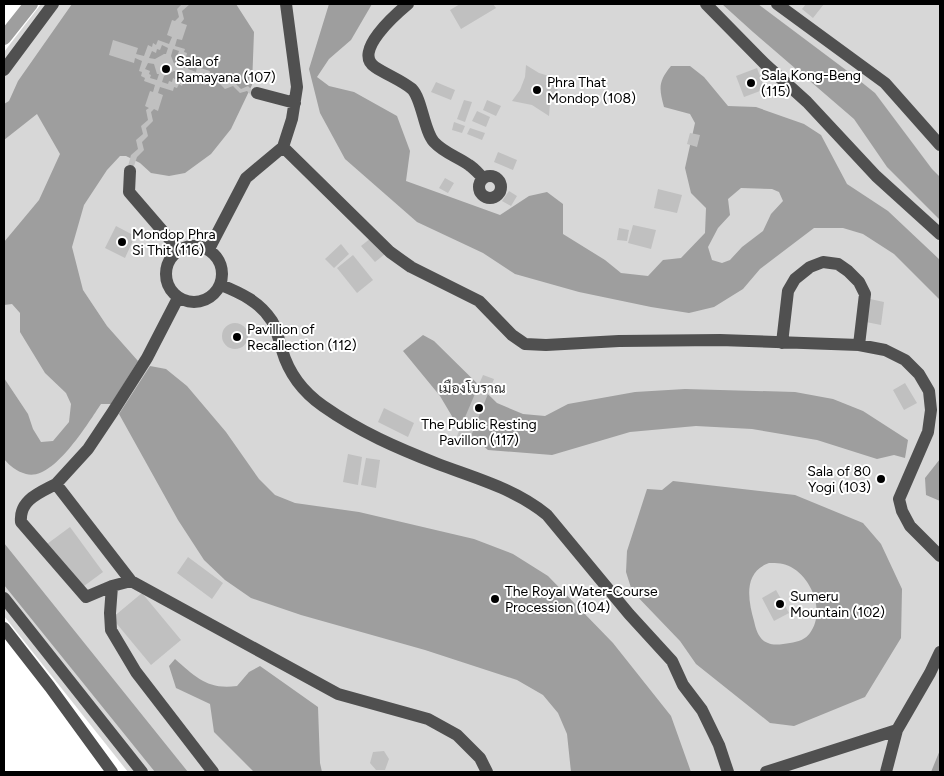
<svg xmlns="http://www.w3.org/2000/svg" width="944" height="776" viewBox="0 0 944 776" font-family="Figtree,Sarabun,sans-serif">
<style>
.green{fill:#d7d7d7}
.water{fill:#9e9e9e;fill-rule:evenodd}
.lines{fill:none;stroke-linecap:round;stroke-linejoin:round}
.canal{stroke:#9e9e9e;stroke-width:14}
.building{fill:#c0c0c0;fill-rule:evenodd}
.minor{stroke:#505050;stroke-width:12}
.poi-dot{fill:#000;stroke:#fff;stroke-width:2}
.labels{text-anchor:middle;dominant-baseline:central;stroke-width:4;stroke-linejoin:round;paint-order:stroke}
.poi-label{font-size:14px;fill:#000;stroke:#fff;text-anchor:start}
.park-label{font-size:14px;fill:#2e2e2e;stroke:#fff}
</style>
<rect width="100%" height="100%" fill="#fff"/>
<path class="green" d="M41 4H940V772H128L4 616V52Z"/>
<path class="water" d="M72 4H236L254 32 252 85 231 129 211 154 185 173 169 176 151 173 140 163 126 156H120L107 170 84 205 72 247 83 290 107 326 138 361 111 404H101C88 423 53 482 26 474 16 471 10 466 4 459V378L28 414 33 429 41 442 53 441 69 422 71 404 66 393 45 373 20 332V313L12 304 4 305V242L39 200 60 154 37 114 4 140V104L9 101 18 81Z
M329 4H372L351 40 329 59 317 77 329 86 354 92 397 116 410 151 406 181 500 215 529 196 547 192 563 204V234L605 260 621 273 648 276 663 260 681 258 705 233 706 208 691 193 685 168 695 123 690 114 664 107C659 88 658 82 671 66H690L704 77 728 106 756 107 804 124 821 135 847 184 888 211 940 260V300L894 254 863 234 843 228H814L760 269 743 289 714 307 689 313 651 307 579 292 515 274 483 253 417 222 345 159 320 113 309 69ZM741 188 772 189 779 192 783 201 771 214 763 231 742 247 730 260 722 263 712 260 708 247 718 228 730 215 728 199Z
M722 4H758L850 73 875 93 932 169 940 177V220L887 167 854 119 753 32Z
M423 335 434 341 497 403 523 414 545 416 568 404 635 392 685 389 795 392 833 399 863 411 908 440 905 458 894 455 877 459 817 440 752 429 696 426 630 432 552 455 488 450 456 423 440 396 403 351Z
M150 366 166 369 187 386 226 432 259 479 275 495 295 503 359 512 474 539 513 554 548 576 613 643 671 716 691 772H571L567 734 558 713 543 695 517 680 425 650 301 615 251 598 225 580 204 560 178 520 119 414Z
M940 459V501L926 495 925 478Z
M673 481 795 495 863 523 881 544 902 589 901 638 865 697 794 726 770 723 696 664 680 641 632 591 626 572 627 551 647 489 662 490ZM769 563C777 563 784 563 791 567 813 579 825 613 810 633 806 639 798 642 790 643 783 644 774 646 768 643 759 640 756 630 754 621 748 600 743 572 769 563Z
M4 543 188 772H155L4 585Z
M175 659C196 677 207 690 237 686L249 672 260 666 318 707 320 763 322 772H254L214 732 210 704 176 688 169 666Z
M940 750V772H931Z"/>
<g class="lines">
<path class="canal" d="M4 38 31 4"/>
</g>
<path class="building" d="M182 4H190L182 11 184 19 181 23 187 25 182 40 177 39 175 46 185 49 184 52 187 53 186 57 191 58 188 69 196 72 197 67 210 71 209 76 212 79 219 77 226 84 234 82 241 89 248 86 253 91 252 96 247 91 240 93 233 86 225 89 218 82 210 84 207 80 206 85 193 81 194 77 186 74 182 86 179 84 177 88 174 87 173 91 160 87 158 93 163 95 158 111 154 109 151 112 153 121 146 128 148 136 142 142 144 150 137 157 132 172 127 170 131 155 138 149 136 140 143 134 141 126 148 120 146 110 149 108 145 106 150 91 153 92 155 85 144 81 145 78 141 76 142 72 139 71 142 61 135 58 134 63 109 55 113 40 138 48 136 54 144 56 148 45 152 47 153 43 156 45 158 40 169 44 172 37 167 35 172 20 175 21 179 17 177 9ZM162 45 168 48 166 54H164L155 59 149 58 152 51 156 53 157 49 160 50ZM173 49 179 51 178 54 181 55 180 58 184 60 181 67 175 66 171 56ZM148 63 154 64 157 74H159L157 80 150 78 151 75 149 74 150 71 145 69ZM174 71 179 72 177 80 173 78 172 82 169 81 168 84 162 82 164 76Z
M460 4H493L496 8 461 29 450 10Z
M806 4H824L813 18 802 9Z
M526 65 539 73 563 80 550 103 549 116 532 105 512 101 520 90 525 77Z
M757 68 765 89 744 97 736 76Z
M436 82 455 90 451 100 431 92Z
M464 100 472 102 465 122 457 119Z
M487 100 501 106 496 116 483 110Z
M477 111 490 117 486 127 472 121Z
M454 122 465 126 462 133 452 130Z
M470 128 485 133 482 140 467 134Z
M690 133 700 135 697 147 687 144Z
M498 152 517 160 513 170 494 162Z
M445 178 454 183 448 193 439 188Z
M658 189 682 195 677 213 654 208Z
M509 191 517 196 511 206 502 201Z
M633 225 656 230 651 249 628 243Z
M116 226 135 236 125 258 105 248Z
M619 228 629 230 627 241 617 240Z
M371 238 385 254 375 262 361 246Z
M341 244 349 254 334 268 325 259Z
M353 255 373 280 357 293 337 268Z
M870 299 884 302 881 325 866 322Z
M222 336a13 13 0 1 1 26 0a13 13 0 1 1-26 0Z
M483 375 494 379 469 441 457 436Z
M905 383 917 403 904 410 893 390Z
M384 408 414 423 408 437 378 422Z
M348 454 362 457 358 485 343 482Z
M366 458 380 460 376 488 361 485Z
M70 527 103 572 80 589 47 544Z
M188 557 223 583 212 599 177 573Z
M776 590 789 613 774 621 762 598Z
M142 593 181 640 151 665 112 618Z
M384 751 389 759 385 770H376L370 763 373 752Z"/>
<g class="lines">
<path class="minor" d="M408 4C396 14 352 52 375 67 387 75 401 80 412 89 422 99 424 131 434 142 444 153 458 157 469 165 474 168 479 174 483 178
M706 4 765 64 807 102 876 176 940 234
M777 4 885 83 940 145
M4 70 53 4
M257 93 295 103
M283 147 390 252 411 267 479 301 512 335 525 344 546 345 619 341 720 340 859 345 885 350 905 360 919 374 929 391 931 410 928 432 899 499 902 511 910 526 940 556
M130 171 129 192 179 250
M479 187a11 11 0 1 1 22 0a11 11 0 1 1-22 0Z
M166 274a28 28 0 1 1 56 0a28 28 0 1 1-56 0Z
M209 249 246 178 283 147 292 119 297 87 286 4
M221 285C241 293 260 302 272 321 277 329 279 341 282 350 289 374 303 392 323 406 360 432 397 448 438 464 475 478 516 489 547 515L629 614 672 661 683 685 702 710 719 745 728 772
M178 298 147 358 112 413 88 449 56 484 131 581 338 694 428 719 457 735 480 758 487 772
M782 343 788 291 795 279 810 267 823 262 838 264 848 271 859 282 865 294 859 345
M56 484C39 493 19 500 21 522L86 597 112 586 131 581
M112 586 110 613 111 630 136 672 213 772
M4 598 142 772
M4 628 50 687 112 772
M766 772 897 730
M886 772 897 730 930 673 940 652"/>
</g>
<g class="poi-dot">
<circle cx="166" cy="69" r="5"/>
<circle cx="751" cy="83" r="5"/>
<circle cx="537" cy="90" r="5"/>
<circle cx="122" cy="242" r="5"/>
<circle cx="237" cy="337" r="5"/>
<circle cx="479" cy="408" r="5"/>
<circle cx="881" cy="479" r="5"/>
<circle cx="495" cy="599" r="5"/>
<circle cx="780" cy="604" r="5"/>
</g>
<g class="labels">
<g class="poi-label">
<text x="176" y="61">Sala of<tspan x="176" dy="16">Ramayana (107)</tspan></text>
<text x="761" y="75">Sala Kong-Beng<tspan x="761" dy="16">(115)</tspan></text>
<text x="547" y="82">Phra That<tspan x="547" dy="16">Mondop (108)</tspan></text>
<text x="132" y="234">Mondop Phra<tspan x="132" dy="16">Si Thit (116)</tspan></text>
<text x="247" y="329">Pavillion of<tspan x="247" dy="16">Recallection (112)</tspan></text>
<text x="479" y="424" text-anchor="middle">The Public Resting<tspan x="479" dy="16">Pavillon (117)</tspan></text>
<text x="871" y="471" text-anchor="end">Sala of 80<tspan x="871" dy="16">Yogi (103)</tspan></text>
<text x="505" y="591">The Royal Water-Course<tspan x="505" dy="16">Procession (104)</tspan></text>
<text x="790" y="596">Sumeru<tspan x="790" dy="16">Mountain (102)</tspan></text>
</g>
<g class="park-label">
<text x="472" y="388">เมืองโบราณ</text>
</g>
</g>
<rect width="944" height="776" fill="none" stroke="#000000" stroke-width="10"/>
</svg>
